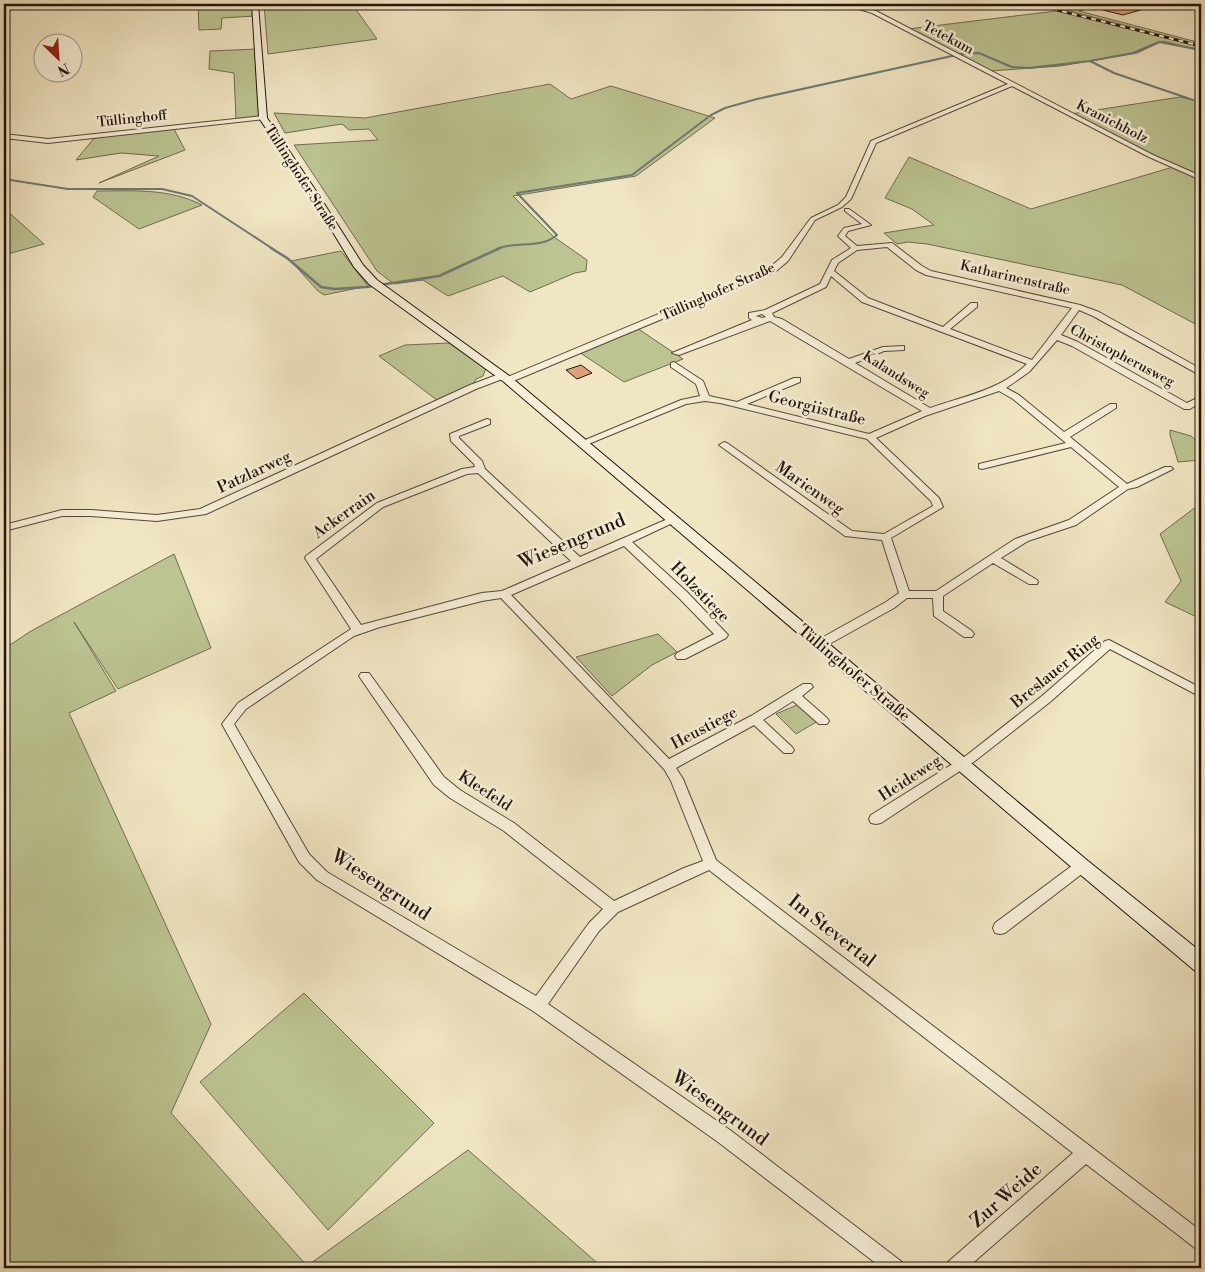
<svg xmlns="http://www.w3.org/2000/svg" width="1205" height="1272" viewBox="0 0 1205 1272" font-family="'Libre Bodoni',serif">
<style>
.green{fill:#bcc492;stroke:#706c50}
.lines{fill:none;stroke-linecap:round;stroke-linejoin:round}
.stream-far1{stroke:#6d7a76;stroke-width:2}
.stream{stroke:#6d7a76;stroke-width:2.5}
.building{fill:#dda07b;stroke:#24140d}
.street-casing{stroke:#57483a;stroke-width:2}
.secondary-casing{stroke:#24140d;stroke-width:2}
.street{fill:#f6efd8;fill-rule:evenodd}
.secondary{fill:#f6efd8;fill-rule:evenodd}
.rail-casing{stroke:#24140d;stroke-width:2.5}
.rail{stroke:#f6efd8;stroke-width:2;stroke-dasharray:5;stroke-linecap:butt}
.labels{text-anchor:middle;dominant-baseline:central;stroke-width:5;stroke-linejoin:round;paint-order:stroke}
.far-street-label{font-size:14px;fill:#24140d;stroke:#f6efd8}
.street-label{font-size:16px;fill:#24140d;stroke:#f6efd8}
.near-street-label{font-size:19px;fill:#24140d;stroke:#f6efd8}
</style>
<rect width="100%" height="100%" fill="#f1e6c3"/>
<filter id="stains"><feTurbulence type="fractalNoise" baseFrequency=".004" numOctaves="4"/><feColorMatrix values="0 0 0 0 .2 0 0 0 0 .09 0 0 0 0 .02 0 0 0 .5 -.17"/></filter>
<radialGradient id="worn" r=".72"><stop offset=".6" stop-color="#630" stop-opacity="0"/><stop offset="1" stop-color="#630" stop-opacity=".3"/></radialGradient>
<path class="green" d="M198 4H253L255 16 222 18 221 29 199 30Z
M264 4H352L377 39 268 54Z
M1075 4H1103L1079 11 1201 43V45L1058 8Z
M1056 11 1201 47V51L1163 41 1137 53 1060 66 990 71 908 29Z
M257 49 260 118 236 120 234 73 209 69 210 51Z
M550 84 571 99 611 86 715 118 636 176 513 196 554 237 587 260 586 271 575 273 530 292 503 276 448 296 423 280 394 284 377 271 294 145 378 140 369 129 349 130 342 124 285 133 274 113 365 118Z
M1180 97 1201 102V172L1195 174 1152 156 1071 114Z
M174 129 185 150 99 183 159 156 121 153 76 160 95 137Z
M909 157 1031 209 1173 167 1201 179V327L1122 285 927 244 908 242 897 244 884 233 934 225 912 209 885 198Z
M97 191C133 191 169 188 202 205L139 229 93 197Z
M4 208 44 244 4 255Z
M341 251 368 286 324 295 318 291 291 261Z
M637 328 683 359 624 382 579 352Z
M449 343 486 368 483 376 476 379 473 385 438 401 379 356 405 345Z
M1170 430 1191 436 1200 444 1201 460 1178 462 1170 435Z
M1201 503V619L1165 602 1181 581 1160 534Z
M174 554 211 648 118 689 74 622 116 691 69 713 211 1024 171 1113 307 1266 468 1150 603 1268H4V649L31 631Z
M658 634 677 652 652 665 612 696 576 657Z
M797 705 818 721 796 734 776 714Z
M304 993 434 1123 328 1230 200 1082Z"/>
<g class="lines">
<path class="stream-far1" d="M1090 61 1133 53 1159 42 1201 50
M4 179 68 189H162L192 196 273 249
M497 249C517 240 539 250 557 235L517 193 632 175 711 115 725 108 757 99 961 54 979 53 1012 67 1029 68 1090 61 1114 73 1193 100"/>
<path class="stream" d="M271 248 287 258 321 287 334 289 366 287 439 276 500 248"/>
</g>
<path class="building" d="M1124 4 1144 9 1123 15 1103 10Z
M581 365 592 373 577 379 566 370Z"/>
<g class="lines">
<defs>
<path id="street" d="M843 4H849L876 11 1153 155 1201 176V180L1149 157 1012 86 876 143 851 199 842 207 815 220 788 261 775 272 511 382H505V378L769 268 782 257 811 218 838 205 846 197 871 141 1008 84 872 13Z
M263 116 265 119 48 143 4 138V134L48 139Z
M845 209H849L871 225 848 231 845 236 857 246 892 243 922 266 931 271 1080 305 1099 312 1201 369V374H1198L1093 316 1079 310 1061 335 1078 342 1187 403 1201 396V402L1190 409H1184L1072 346 1057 340 1029 372 1006 388 1019 395 1064 432 1110 404H1116V408L1070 437 1127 484 1165 467H1171L1173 469 1137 487 1128 489 1076 525 1028 541 1001 558 1037 580 1038 582 1037 584H1029L993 563 943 596V611L972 631 974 634 972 637H964L934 616 933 598H907L894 608 824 647H816L814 644 816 641 886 602 899 593 882 540 845 536 719 445 724 442 727 443 852 531 884 534 933 506 931 501 867 439 720 403 705 401 686 404 586 445H580L578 443 681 400 700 396 696 384 671 367V363L674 362 703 381 709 396 737 402 794 378H800V382L747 404 869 434 922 411 770 321 679 355 672 353 752 320 749 318V313L765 310 820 284 832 260 851 248 839 237 838 236 844 228 862 224 845 211ZM887 247 916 270 926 275 1072 308 1032 360 950 329 977 307V303H971L943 327 868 298 834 271 838 263 857 250ZM831 276 862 302 1027 364C1000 390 965 396 930 408L855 363 884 351 904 350V346L883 347 849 359 782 319 774 317 772 313 826 287ZM762 314 766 317 762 318 756 316ZM999 391 1013 399 1066 443 979 464V468L982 469 1071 447 1119 487 1069 520 1015 539 936 591H909L891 538 943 507 939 498 876 438 925 416Z
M502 373 506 376 505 378 476 389 206 514 157 521 91 516H62L4 531V525L62 510H91L157 515 200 509 470 385Z
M487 419 490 420V424L459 436V438L482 461 485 469 580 557 670 518H678L679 520 632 542 687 592 728 635 726 638 685 659H677L675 656 677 653 714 634 679 598 624 546 511 595 669 759 751 716 803 684H811L813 687 802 696 827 718 829 721 827 724H819L793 701 763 720 792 747 794 750 792 753H784L754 725 676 768 683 779 716 860 1201 1231V1251L1195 1248 1086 1164 967 1268H945L948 1262 1073 1153 709 870 618 912 599 931 548 1004 730 1130 902 1262 905 1268H882L718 1142 533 1011 317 880 299 862 222 724 238 703 351 629 305 558 306 556 377 503 462 469 475 467 474 464 451 441 450 434ZM478 473 571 561 502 591 482 593 361 625 316 559 383 507 467 474ZM501 598 664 769 671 781 703 861 684 868 614 901 514 823 460 790 444 777 369 673H361L359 676 361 679 434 785 450 798 504 831 603 909 589 923 536 996 327 872 309 854 234 724 246 709 354 636 380 627 482 601Z
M1109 640 1201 688V697L1110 649 1050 702 975 761 881 823 876 824 871 823 869 819 871 815 967 755 1042 696 1105 641Z
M1082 860 1087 862 1089 866 1087 870 1005 933 1000 934 995 933 993 928 995 923 1077 862Z"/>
<path id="secondary" d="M252 4H258L267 118 316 191 363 265 377 280 512 378 1088 861 1201 952V973L1194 970 1076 871 504 382 369 284 354 267 308 191 259 118Z"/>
</defs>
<use href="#street" class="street-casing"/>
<use href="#secondary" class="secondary-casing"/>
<use href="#street" class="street"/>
<use href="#secondary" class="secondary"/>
<defs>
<path id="rail" d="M1033 4 1201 46"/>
</defs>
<use href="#rail" class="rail-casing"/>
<use href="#rail" class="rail"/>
</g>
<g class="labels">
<g class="far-street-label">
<text transform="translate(948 38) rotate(28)">Tetekum</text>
<text transform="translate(132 119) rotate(-6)">Tüllinghoff</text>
<text transform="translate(1112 122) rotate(27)">Kranichholz</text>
<text transform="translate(301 178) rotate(57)">Tüllinghofer Straße</text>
<text transform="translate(1015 278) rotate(13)">Katharinenstraße</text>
<text transform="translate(718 292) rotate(-24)">Tüllinghofer Straße</text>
<text transform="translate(1122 356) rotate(28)">Christopherusweg</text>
<text transform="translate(896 375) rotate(32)">Kalandsweg</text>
</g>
<g class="street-label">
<text transform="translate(817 408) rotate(14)">Georgiistraße</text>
<text transform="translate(254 472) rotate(-25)">Patzlarweg</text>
<text transform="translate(810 488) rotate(35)">Marienweg</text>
<text transform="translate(344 514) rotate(-35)">Ackerrain</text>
<text transform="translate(700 592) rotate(46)">Holzstiege</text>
<text transform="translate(1055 671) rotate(-39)">Breslauer Ring</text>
<text transform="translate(854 673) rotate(40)">Tüllinghofer Straße</text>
<text transform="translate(704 728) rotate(-28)">Heustiege</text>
<text transform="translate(910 778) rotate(-33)">Heideweg</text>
<text transform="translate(485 791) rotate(33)">Kleefeld</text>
</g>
<g class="near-street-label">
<text transform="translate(572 541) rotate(-23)">Wiesengrund</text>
<text transform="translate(381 885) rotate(33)">Wiesengrund</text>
<text transform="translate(832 931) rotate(38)">Im Stevertal</text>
<text transform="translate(720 1108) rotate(36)">Wiesengrund</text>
<text transform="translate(1006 1195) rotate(-41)">Zur Weide</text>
</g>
</g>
<rect width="1205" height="1272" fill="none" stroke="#f1e6c3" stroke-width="20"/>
<rect x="5" y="5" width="1195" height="1262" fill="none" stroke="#24140d" stroke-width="2.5"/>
<rect x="10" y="10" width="1185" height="1252" fill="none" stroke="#24140d"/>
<g transform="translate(58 58) rotate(155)"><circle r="24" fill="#f6efd8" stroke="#a29787"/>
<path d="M0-4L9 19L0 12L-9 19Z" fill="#8f2418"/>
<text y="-8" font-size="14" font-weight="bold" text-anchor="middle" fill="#24140d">N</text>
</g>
<rect width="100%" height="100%" filter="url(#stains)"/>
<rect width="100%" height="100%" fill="url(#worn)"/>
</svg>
